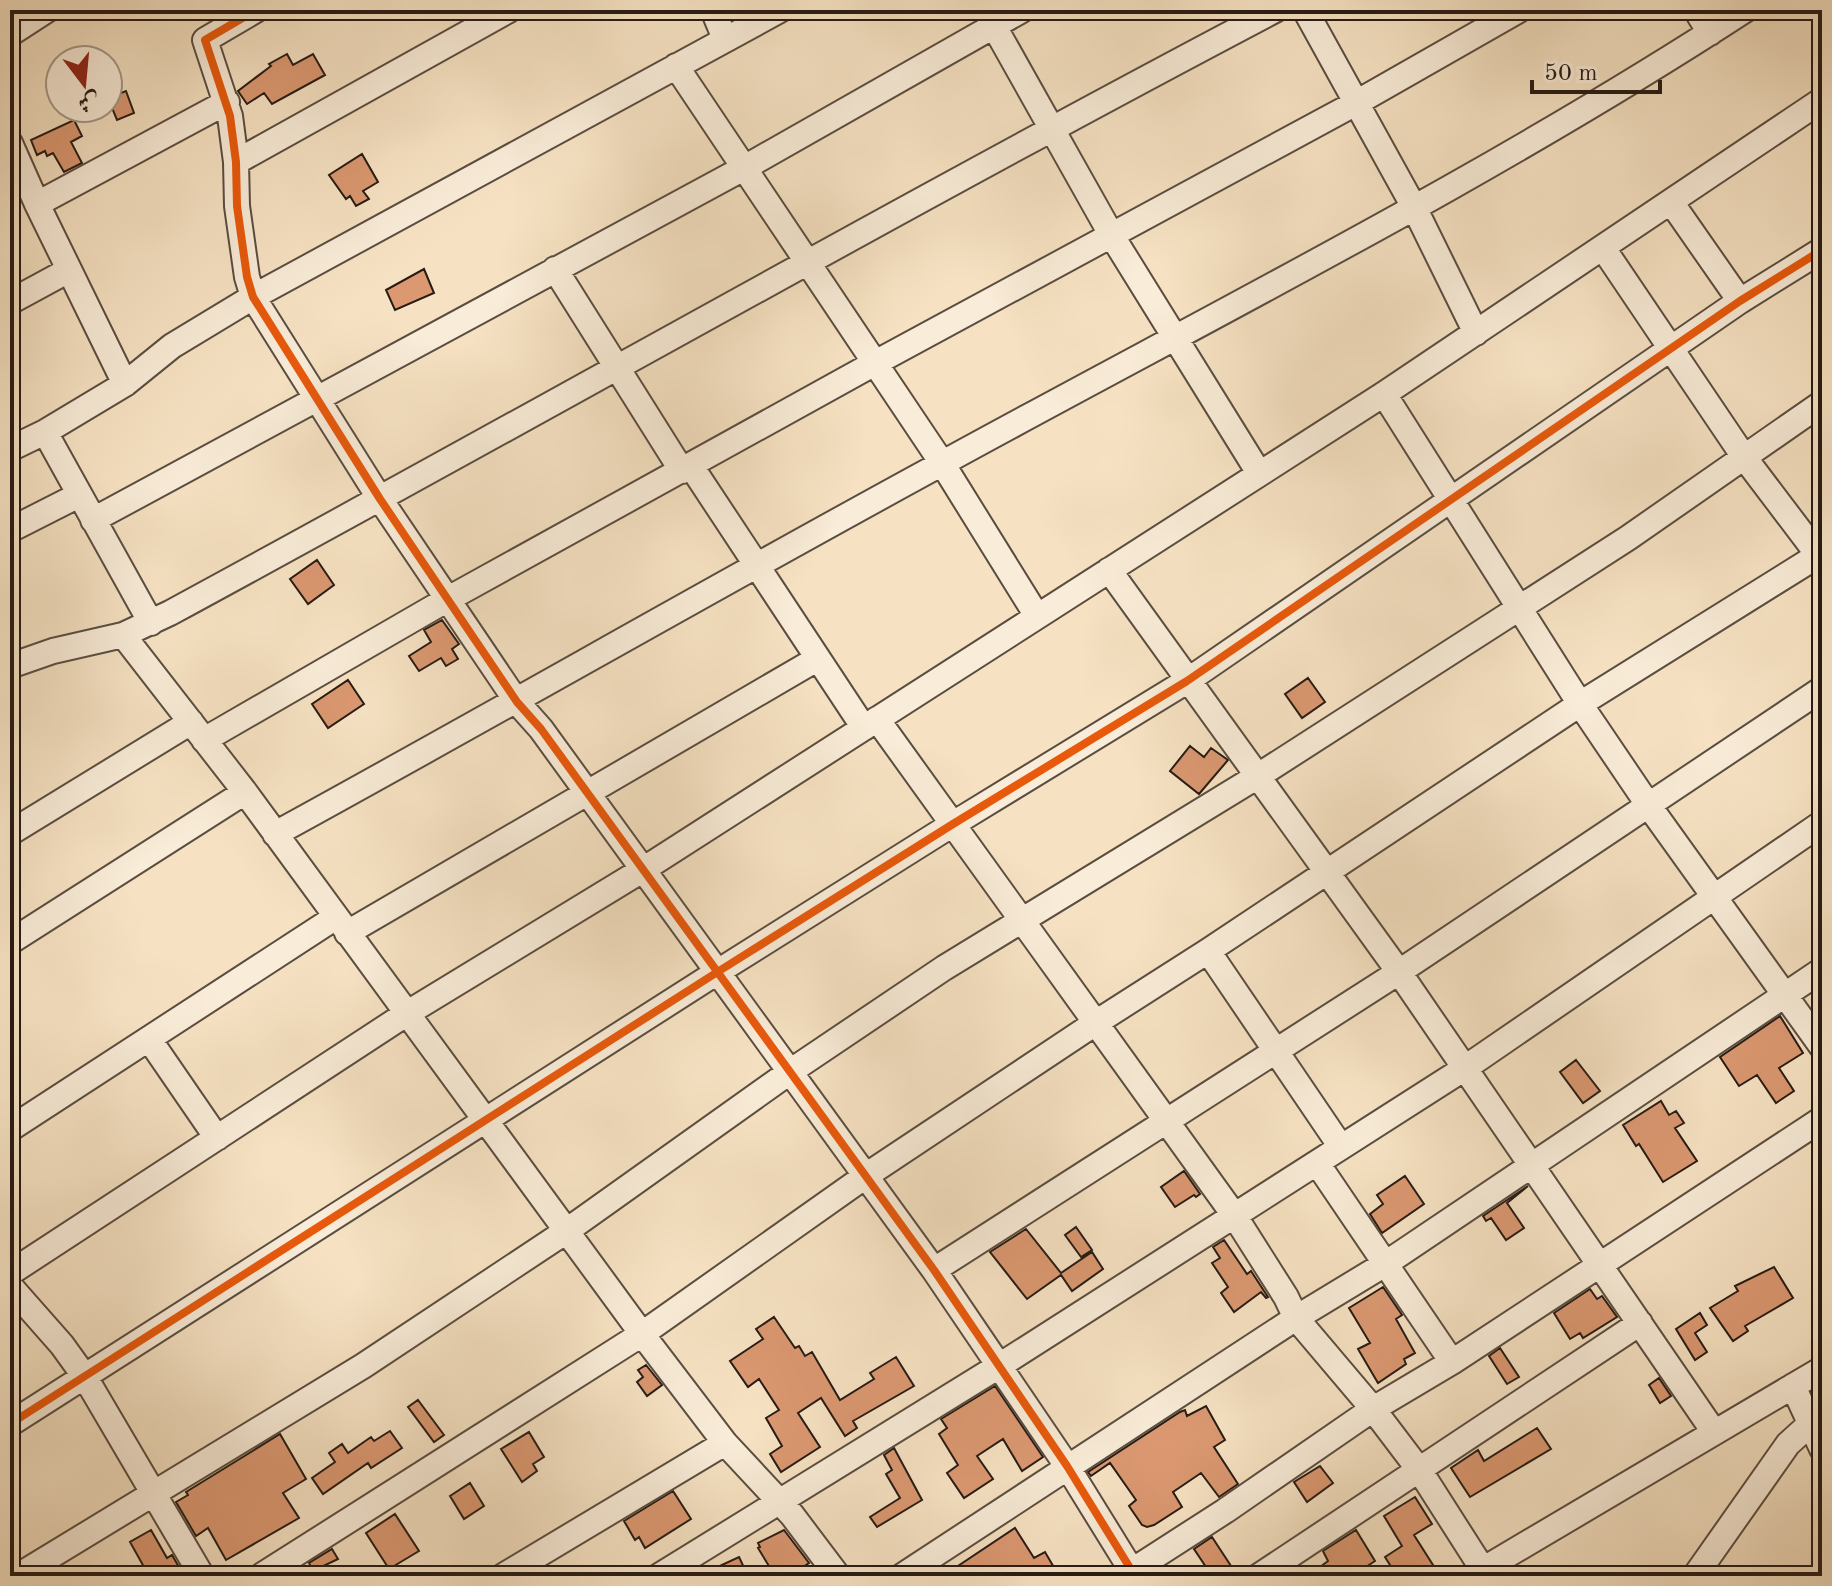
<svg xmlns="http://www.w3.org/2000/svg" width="1832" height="1586" viewBox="0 0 1832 1586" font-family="'Old Standard TT',Amiri,serif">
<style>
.building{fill:#db9871;stroke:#261b15;stroke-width:2}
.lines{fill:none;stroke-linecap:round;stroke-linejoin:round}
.minor-casing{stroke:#5a4d40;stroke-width:28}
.minor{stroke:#f9ecd8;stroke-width:24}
.cycleway-casing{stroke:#f9ecd8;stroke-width:13}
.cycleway{stroke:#e8590c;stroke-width:8}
</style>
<rect width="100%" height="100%" fill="#f6e2c3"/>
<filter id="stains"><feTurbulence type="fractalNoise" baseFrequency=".0025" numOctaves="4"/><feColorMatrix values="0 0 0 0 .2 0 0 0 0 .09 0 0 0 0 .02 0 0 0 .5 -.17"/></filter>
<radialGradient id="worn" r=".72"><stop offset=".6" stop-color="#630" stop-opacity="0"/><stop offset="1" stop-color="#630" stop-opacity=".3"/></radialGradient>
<path class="building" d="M287 54 293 65 313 54 325 75 272 104 264 93 247 104 238 91 271 66 269 64Z
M126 91 134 113 117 120 108 98Z
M74 120 82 136 71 142 82 163 64 172 53 153 47 156 45 151 37 155 31 140Z
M362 154 378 182 363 191 369 199 356 206 350 196 346 199 329 175Z
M424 269 434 293 395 310 386 290Z
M317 560 334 585 308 604 290 579Z
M442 620 459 644 452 649 458 659 446 666 441 658 419 671 409 656 431 642 424 630Z
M1308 678 1325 702 1302 718 1285 694Z
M348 680 364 704 328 728 312 704Z
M1190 746 1204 757 1211 748 1228 760 1199 794 1170 771Z
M1780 1016 1803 1053 1779 1068 1794 1091 1776 1103 1757 1075 1739 1086 1720 1057Z
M1576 1060 1600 1091 1583 1103 1560 1072Z
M1661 1101 1669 1115 1676 1111 1684 1123 1675 1128 1697 1161 1663 1182 1639 1144 1636 1146 1623 1125Z
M1184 1171 1200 1194 1196 1197 1194 1195 1175 1207 1161 1187Z
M1405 1176 1424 1204 1382 1233 1370 1214 1383 1204 1377 1195Z
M1528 1186 1507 1203 1524 1228 1506 1240 1491 1218 1486 1221 1483 1216Z
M1076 1227 1092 1250 1081 1257 1065 1235Z
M1026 1229 1061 1273 1092 1252 1103 1269 1072 1291 1061 1275 1027 1299 990 1252Z
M1224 1240 1247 1274 1251 1271 1268 1297 1266 1298 1261 1292 1234 1312 1221 1293 1228 1287 1212 1263 1220 1258 1213 1247Z
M1774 1267 1793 1298 1745 1326 1748 1331 1733 1341 1710 1308 1738 1291 1735 1286Z
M1383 1287 1402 1315 1396 1319 1415 1353 1404 1359 1406 1364 1378 1383 1358 1349 1370 1343 1349 1308Z
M1590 1289 1597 1299 1602 1296 1617 1317 1583 1338 1580 1333 1570 1339 1554 1313Z
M1700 1313 1707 1325 1695 1333 1707 1352 1695 1360 1676 1329Z
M774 1317 795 1348 799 1346 805 1356 812 1352 840 1400 874 1379 870 1373 896 1357 914 1386 853 1421 857 1428 845 1436 821 1398 798 1413 820 1447 781 1472 770 1454 782 1446 766 1418 779 1410 759 1379 748 1387 730 1361 763 1339 756 1329Z
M1500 1348 1519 1377 1507 1384 1489 1356Z
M646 1365 662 1385 647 1396 637 1382 643 1377 638 1370Z
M1659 1378 1671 1396 1660 1403 1649 1385Z
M995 1386 1043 1457 1022 1471 1003 1439 977 1456 993 1479 964 1498 947 1473 958 1465 939 1434 947 1428 941 1419Z
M418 1400 444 1435 434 1442 408 1407Z
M1206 1406 1225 1440 1214 1447 1238 1484 1219 1497 1201 1473 1173 1492 1182 1507 1154 1525 1147 1527 1142 1525 1129 1506 1136 1500 1110 1463 1091 1476 1088 1472 1180 1412 1185 1410 1187 1416Z
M1537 1428 1551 1449 1470 1497 1451 1468 1478 1450 1484 1461Z
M390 1431 402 1448 371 1468 368 1463 323 1494 312 1478 335 1462 329 1453 342 1444 348 1453 371 1437 374 1441Z
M529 1432 544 1457 533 1464 537 1471 522 1482 501 1449Z
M280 1434 306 1479 283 1493 299 1518 226 1560 208 1528 196 1536 176 1502 188 1495 186 1492Z
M894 1448 922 1500 877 1527 870 1517 900 1498 886 1474 892 1470 884 1455Z
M1320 1466 1333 1483 1307 1502 1294 1482Z
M470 1483 484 1506 464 1519 450 1496Z
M673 1491 691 1519 645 1548 639 1537 635 1540 624 1521Z
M1415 1497 1432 1524 1414 1535 1440 1576H1397L1385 1557 1402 1546 1384 1516Z
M395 1514 419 1551 389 1569 366 1533Z
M1015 1528 1034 1558 1045 1552 1059 1576H943Z
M151 1530 167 1558 172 1555 183 1574 179 1576H149L130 1542Z
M784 1530 809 1563 789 1576H775L758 1548 760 1547 758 1543Z
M1356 1530 1375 1561 1352 1576H1308L1328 1561 1323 1551Z
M1212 1537 1233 1569 1223 1576H1212L1194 1549Z
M332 1549 338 1559 313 1571 309 1563Z
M739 1557 748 1576H698Z"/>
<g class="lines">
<defs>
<path id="minor" d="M256 10 205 40 230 116 236 162 237 206 247 277 253 297 380 499 517 702 541 729 934 1270 1067 1466 1135 1576
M713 10 725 39
M985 10 1112 236 1259 473
M1305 10 1415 209 1476 333
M1696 10 1710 33
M10 34 47 10
M676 66 942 463 1037 616
M10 143 37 204 125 384
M236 162 509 10
M1671 202 1740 301
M37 204 227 102
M1603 248 1744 457 1822 560
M555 269 682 471
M10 302 69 270
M1384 394 1580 704 1649 806 1822 1047
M45 432 151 623
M10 449 45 432 125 384 172 346 253 297 780 10
M691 466 864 728
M93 520 744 168 1022 10
M10 530 79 495
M1109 570 1399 972 1714 1432
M123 635 245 792 642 1334 725 1443 792 1515 838 1576
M10 666 53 651 123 635 170 613C539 413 904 205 1275 10
M877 719 1234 1215 1286 1297 1296 1318 1373 1409 1420 1471 1487 1576
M204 740 448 599 875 363 1356 103 1519 10
M10 833 191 722
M275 834C498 712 718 585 941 464 1211 316 1487 178 1745 10
M347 933 817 659
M10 942 245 792
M1208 951 1341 1147
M149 1039 217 1138
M10 1129 336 917
M1317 1163 1452 1362
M934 1270 1399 972 1822 689
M10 1273 406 1014 644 869 1384 394 1822 100
M10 1286 62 1345 85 1377 202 1576
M1793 1386 1822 1449
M10 1424 719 971 953 824 1187 681 1740 301 1822 250
M18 1576 363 1366 565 1232 791 1071 944 968 1258 776 1628 538 1822 403
M261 1576 642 1334 867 1175 1097 1022 1208 951 1580 704 1822 553
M503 1576 725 1443
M659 1576 999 1366 1465 1068 1822 823
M902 1576 1296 1318 1385 1264 1822 970
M1124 1576 1225 1511 1373 1409 1452 1362 1822 1119
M1259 1576 1640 1323
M1472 1576 1822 1369
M1695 1576 1788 1444 1810 1424"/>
</defs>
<use href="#minor" class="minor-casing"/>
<use href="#minor" class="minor"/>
<defs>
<path id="cycleway" d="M256 10 205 40 230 116 236 162 237 206 247 277 253 297 380 499 517 702 541 729 934 1270 1067 1466 1135 1576
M10 1424 719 971 953 824 1187 681 1740 301 1822 250"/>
</defs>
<use href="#cycleway" class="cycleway-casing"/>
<use href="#cycleway" class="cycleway"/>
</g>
<rect width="1832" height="1586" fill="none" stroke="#f6e2c3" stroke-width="40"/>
<rect x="12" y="12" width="1808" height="1562" fill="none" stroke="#261b15" stroke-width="4"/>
<rect x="20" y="20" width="1792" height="1546" fill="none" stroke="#261b15" stroke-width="2"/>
<g transform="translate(84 84) rotate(164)"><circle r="38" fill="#f9ecd8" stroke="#a5988a" stroke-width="2"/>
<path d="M0-6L14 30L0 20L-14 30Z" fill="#8f2418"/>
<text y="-12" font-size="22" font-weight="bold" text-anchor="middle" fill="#261b15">ش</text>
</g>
<path d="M1532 80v12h128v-12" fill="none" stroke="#261b15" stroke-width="4"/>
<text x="1544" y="80" font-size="24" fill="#261b15" stroke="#f9ecd8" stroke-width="6" paint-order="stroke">50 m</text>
<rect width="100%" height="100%" filter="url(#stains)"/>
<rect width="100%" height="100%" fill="url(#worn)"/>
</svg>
